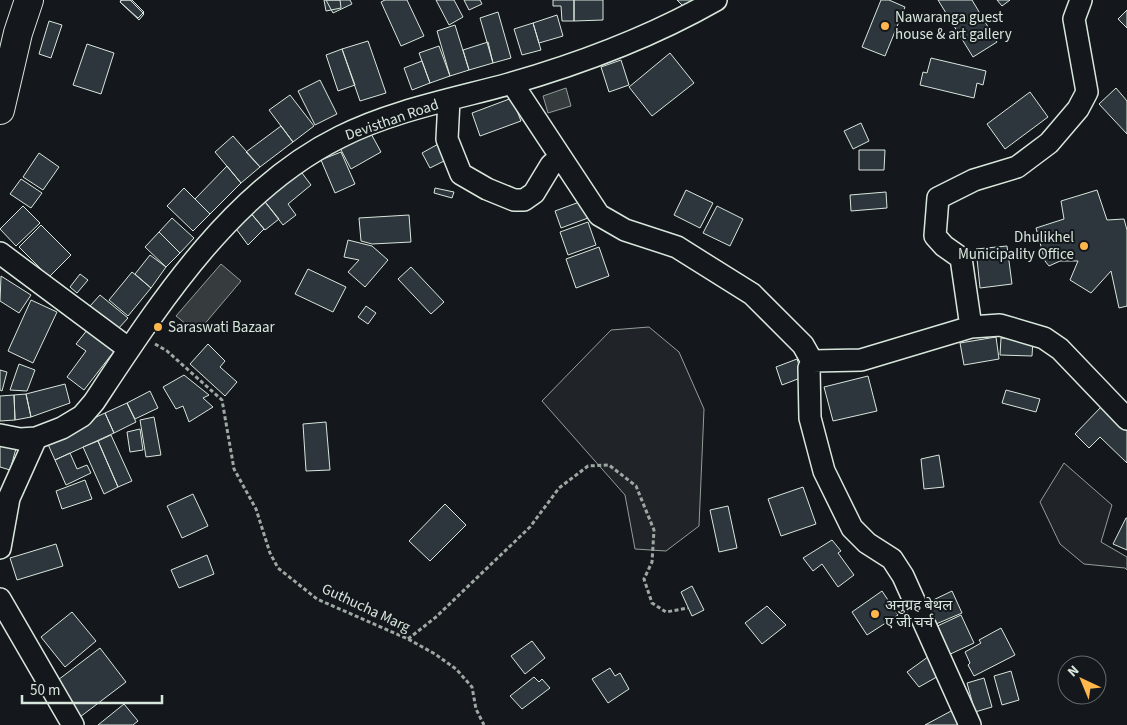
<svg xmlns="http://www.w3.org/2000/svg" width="1127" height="725" viewBox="0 0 1127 725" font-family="'Source Sans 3','Noto Sans Devanagari',sans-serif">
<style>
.green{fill:#202428;stroke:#939e99}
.water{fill:#363b3e;stroke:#939e99}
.building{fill:#2c363c;stroke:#d8e6dc}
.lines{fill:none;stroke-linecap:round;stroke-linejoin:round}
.minor-casing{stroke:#d8e6dc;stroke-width:24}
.highway-casing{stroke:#d8e6dc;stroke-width:30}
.path{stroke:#9da8a2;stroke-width:3;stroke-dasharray:4 2.5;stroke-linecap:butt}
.minor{stroke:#14181c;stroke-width:21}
.highway{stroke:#14181c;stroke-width:28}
.poi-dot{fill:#ffb74d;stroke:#14181c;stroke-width:2}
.labels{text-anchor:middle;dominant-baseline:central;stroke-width:4;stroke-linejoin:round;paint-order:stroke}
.poi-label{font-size:15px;fill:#d8e6dc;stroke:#14181c;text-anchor:start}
.street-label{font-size:15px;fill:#d8e6dc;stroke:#14181c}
</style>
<rect width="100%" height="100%" fill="#14181c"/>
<path class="green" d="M649 327 679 352 704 409 699 526 666 551 635 549 625 495 542 401 611 330Z
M1064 463 1112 505 1101 542 1127 557V570L1125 568 1084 564 1060 544 1040 502Z"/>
<path class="water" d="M566 88 571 106 548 113 543 96Z
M221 264 241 281 197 333 176 316Z"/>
<path class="building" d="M121 0H130L144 14 139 20 120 2Z
M122 0H132L144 12 138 18 120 2Z
M324 0H340L341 8 326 11Z
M326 0H350L352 4 333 13Z
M385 0H407L424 36 401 46 381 2Z
M436 0H454L463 17 449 25Z
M464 0H480L482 4 469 10Z
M553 0H574V21H562L561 6H553Z
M574 0H603V20L574 21Z
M677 0H693L685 8Z
M881 0H889L905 7 885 56 862 47Z
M938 0H972L997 42 973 57Z
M997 0H1010L1002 6Z
M1127 10V28L1118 19Z
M498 12 511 58 493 63 480 18Z
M557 15 563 36 539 43 533 23Z
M49 21 62 25 51 58 39 54Z
M533 23 541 50 522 55 514 29Z
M455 25 469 70 450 76 437 31Z
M368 41 386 93 360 101 342 49Z
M488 42 493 63 469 70 463 50Z
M87 44 114 53 101 94 73 85Z
M439 46 450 76 430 83 419 53Z
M342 49 355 85 338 91 326 55Z
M670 53 694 83 652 116 629 87Z
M931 58 986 71 983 85 977 83 974 98 920 85 923 72 927 73Z
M621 60 629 85 609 92 601 67Z
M422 61 430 83 412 90 404 68Z
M320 80 337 114 315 125 298 91Z
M1116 88 1127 101V134L1099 104Z
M1030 92 1048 117 1005 149 987 124Z
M290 95 314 126 293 142 269 110Z
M512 98 521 121 480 136 472 113Z
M861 123 869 141 853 149 844 131Z
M281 126 293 142 260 167 246 152Z
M369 130 381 152 351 169 339 146Z
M233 136 260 167 241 183 215 152Z
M440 143 448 159 430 168 422 153Z
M859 150H885L884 170H859Z
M341 152 355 184 335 193 321 160Z
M39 153 59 167 43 190 23 177Z
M227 166 241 183 210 214 195 199Z
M299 169 311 185 288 204 296 215 283 225 262 198Z
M21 179 42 193 31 208 10 194Z
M184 188 210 214 193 231 167 206Z
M435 188 454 192 452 198 434 193Z
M686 190 713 203 700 228 674 215Z
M1097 190 1107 220 1124 219 1127 230V306L1119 308 1111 271 1091 293 1070 280 1078 261H1060L1049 266 1045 261 1036 228 1064 219 1061 201Z
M886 192 887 208 851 211 850 195Z
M262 198 279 219 265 230 249 211Z
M582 201 588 218 561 228 555 211Z
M23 206 40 223 16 246 0 229Z
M717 206 743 219 730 246 703 233Z
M249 211 264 229 248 245 234 226Z
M409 215 411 242 372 244 361 241 359 218Z
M172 218 194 238 180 253 159 232Z
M588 222 596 245 568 255 560 232Z
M41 225 71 255 49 277 19 247Z
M159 232 180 253 166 267 145 247Z
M348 240 372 246 388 260 365 287 348 272 359 260 344 257Z
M1007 246 1012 284 980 288 976 249Z
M599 247 609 276 576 288 566 259Z
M150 255 166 267 151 288 135 274Z
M411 267 444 302 431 314 398 279Z
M308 269 346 287 333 312 295 294Z
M132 272 151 288 128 316 109 300Z
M80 274 88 280 77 293 70 287Z
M1 276 31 295 19 313 0 301Z
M100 295 128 318 118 329 90 306Z
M31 300 57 312 33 363 8 351Z
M366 306 376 313 368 324 358 317Z
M88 329 115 350 84 390 67 377 86 351 76 344Z
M996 337 999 359 964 365 960 343Z
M1001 338 1033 340 1032 356 1000 355Z
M208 344 225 361 220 367 237 382 225 396 190 364Z
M797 359 803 377 782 385 776 367Z
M19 364 35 370 27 391 10 390Z
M0 370 7 372 2 391 0 390Z
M184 375 209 395 203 398 213 407 189 422 183 406 176 409 163 387Z
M868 376 877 411 833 421 824 387Z
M65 384 70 403 31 417 26 394Z
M1006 390 1040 399 1036 412 1002 403Z
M150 391 158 408 135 419 127 403Z
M26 394 31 417 15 420 14 395Z
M14 395 15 420 0 421V396Z
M127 403 136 422 114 433 105 413Z
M1102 406 1127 431V463L1100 437 1089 448 1075 434Z
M105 413 114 433 55 460 46 440Z
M154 417 161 455 146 457 140 420Z
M326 422 330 470 306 471 303 424Z
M140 429 143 450 130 452 127 432Z
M111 435 132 481 118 487 98 441Z
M0 441 17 445 10 470 0 467Z
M98 441 118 487 104 494 83 447Z
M70 453 77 469 87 465 91 473 66 485 55 460Z
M939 455 944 487 924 489 921 459Z
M85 480 92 499 62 509 56 491Z
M803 487 816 524 781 536 768 499Z
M193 494 208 526 182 538 167 506Z
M445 504 466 525 430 561 409 541Z
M728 506 737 548 719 552 710 510Z
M1126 518H1127V550L1113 544Z
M832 540 841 551 838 553 854 575 838 587 822 564 813 571 803 558Z
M56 544 63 566 17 580 10 558Z
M207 555 214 574 179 588 171 570Z
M692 586 704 610 692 616 681 592Z
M882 591 898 615 867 635 852 612Z
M952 591 962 613 936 624 927 603Z
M767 606 786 625 762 644 745 623Z
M72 612 96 641 65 667 41 637Z
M961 615 974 643 944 657 931 629Z
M1001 628 1015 655 974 676 968 665 970 663 965 652 981 643 979 640Z
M532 641 545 658 525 674 511 656Z
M100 648 126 682 80 717 54 683Z
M932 654 942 674 919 687 907 672Z
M610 668 615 676 620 673 629 689 608 703 592 679Z
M1011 671 1019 700 1002 705 994 676Z
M534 677 539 682 542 679 550 688 522 709 510 696Z
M984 678 992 707 975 712 967 683Z
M124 704 138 721 133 725H98Z
M953 710 960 725H925Z"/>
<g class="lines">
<defs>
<path id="minor" d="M512 83 599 215 625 230 677 247 752 294 803 345 812 361 861 360 971 327 1000 325 1044 338 1060 349 1127 419
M449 100 447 139 461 174 487 189 514 200H524L534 193 551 165 560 157
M0 253 129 349
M971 327 961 258 944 246 935 236 938 198 974 180 1017 167 1049 143 1078 109 1087 92 1074 19 1081 0
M812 361 809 368 810 418 824 471 852 528 867 543 892 559 903 576 970 725
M0 435 20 439 36 438 62 428 82 416 94 402C159 304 231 191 340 137 391 111 454 99 509 84 579 64 653 36 716 0
M0 548 9 498 36 438
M0 599 73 725"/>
<path id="highway" d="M0 110 18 33 29 0"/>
</defs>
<use href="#minor" class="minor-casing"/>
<use href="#highway" class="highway-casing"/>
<path class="path" d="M155 344 167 351 222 400 234 469 256 509 270 553 278 568 317 599 408 639 435 654 456 669 472 687 476 709 484 725
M408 639 436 617 530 527 559 488 588 466 609 465 636 486 654 530 652 562 644 579 652 603 666 612 688 608"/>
<use href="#minor" class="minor"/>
<use href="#highway" class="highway"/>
</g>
<g class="poi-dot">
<circle cx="885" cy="26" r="5"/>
<circle cx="1084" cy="246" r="5"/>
<circle cx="158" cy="327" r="5"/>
<circle cx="875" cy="614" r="5"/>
</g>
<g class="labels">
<g class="poi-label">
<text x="895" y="17">Nawaranga guest<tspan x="895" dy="17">house &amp; art gallery</tspan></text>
<text x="1074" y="237" text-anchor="end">Dhulikhel<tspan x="1074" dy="17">Municipality Office</tspan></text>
<text x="168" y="327">Saraswati Bazaar</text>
<text x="885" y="605">अनुग्रह बेथल<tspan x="885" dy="17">ए जी चर्च</tspan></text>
</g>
<g class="street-label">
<text transform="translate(392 120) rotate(-19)">Devisthan Road</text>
<text transform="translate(366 608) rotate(25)">Guthucha Marg</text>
</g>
</g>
<g transform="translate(1082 680) rotate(316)"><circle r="24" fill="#14181c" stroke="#626a69"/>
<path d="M0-4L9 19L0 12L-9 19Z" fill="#ffb74d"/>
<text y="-8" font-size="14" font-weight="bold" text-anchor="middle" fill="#d8e6dc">N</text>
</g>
<path d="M22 695v8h140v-8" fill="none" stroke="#d8e6dc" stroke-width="2.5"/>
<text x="30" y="695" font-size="15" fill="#d8e6dc" stroke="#14181c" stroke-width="4" paint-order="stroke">50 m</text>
</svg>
